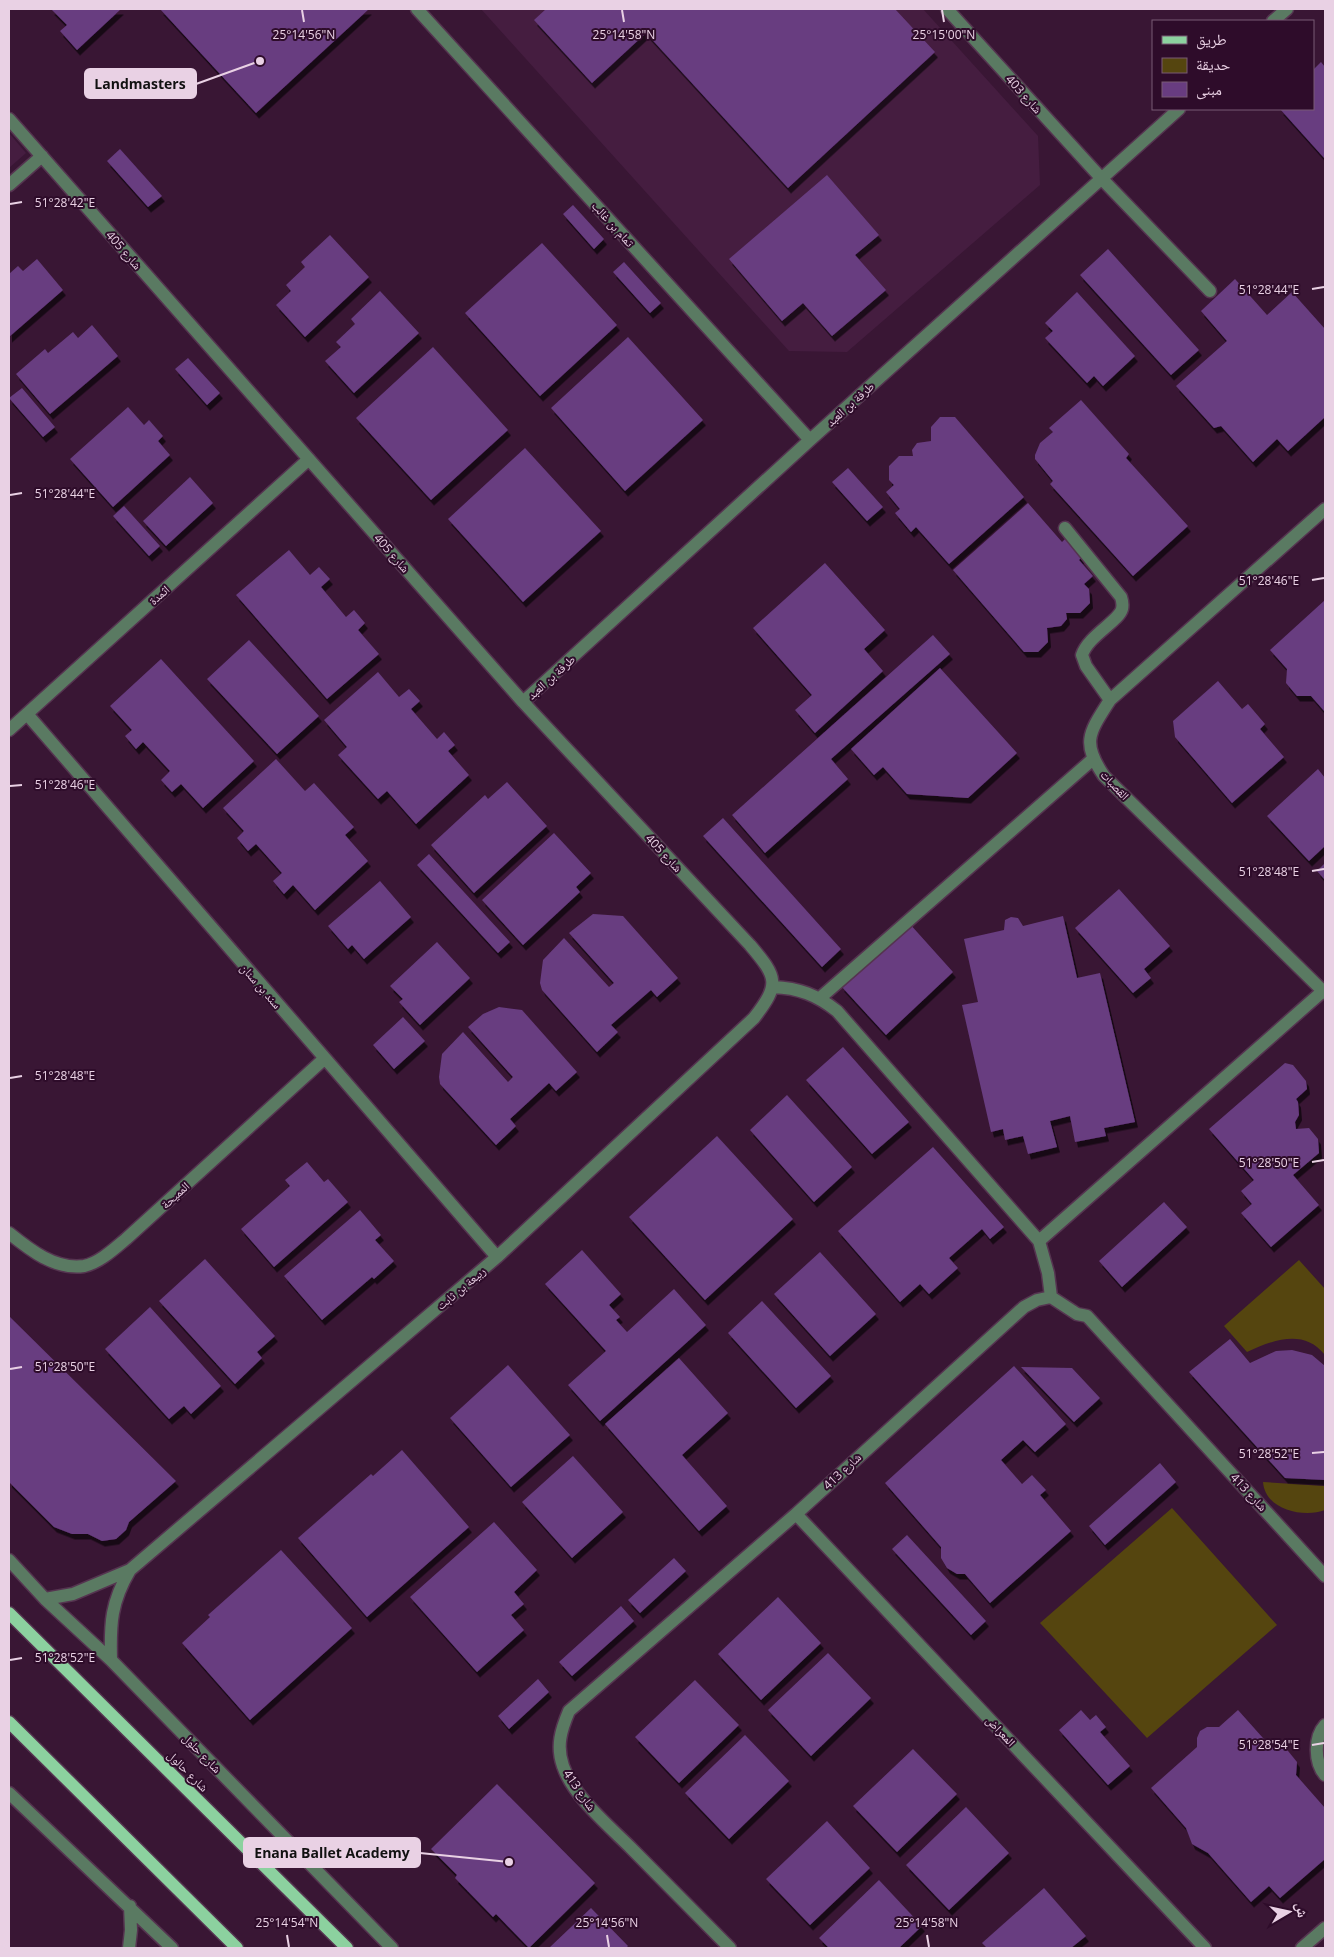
<svg xmlns="http://www.w3.org/2000/svg" width="1334" height="1957" viewBox="0 0 1334 1957" font-family="'Open Sans','Noto Naskh Arabic',sans-serif">
<style>
.built{fill:#451d40}
.green{fill:#55450f}
.building{fill:#683c80;filter:url(#shadow)}
.lines{fill:none;stroke-linecap:round;stroke-linejoin:round}
.minor-casing{stroke:#553450;stroke-width:15}
.major-casing{stroke:#553450;stroke-width:15}
.minor{stroke:#5a7a62;stroke-width:12}
.major{stroke:#8cd19f;stroke-width:12}
.ticks{fill:none;stroke:#e9d1e4;stroke-width:2}
.labels{text-anchor:middle;dominant-baseline:central;stroke-width:4;stroke-linejoin:round;paint-order:stroke}
.street-label{font-size:12px;fill:#e9d1e4;stroke:#2e0c2a}
.ticks-label{font-size:12px;text-anchor:middle;fill:#e9d1e4;stroke:#2e0c2a;stroke-width:4;stroke-linejoin:round;paint-order:stroke}
.leader{fill:none;stroke:#e9d1e4;stroke-width:2}
.callout-dot{fill:#e9d1e4;stroke:#2e0c2a;stroke-width:2}
.callout{fill:#e9d1e4;stroke:#e9d1e4;stroke-width:2}
.callout-label{font-size:14px;text-anchor:middle;font-weight:bold;fill:#111}
</style>
<defs>
<filter id="shadow"><feDropShadow dx="3" dy="5.5" stdDeviation="0" flood-color="#0009"/></filter>
</defs>
<rect width="100%" height="100%" fill="#391634"/>
<path class="built" d="M481 9H923L1038 136 1040 185 847 352 789 351Z
M9 133 26 153 9 168Z"/>
<path class="green" d="M1299 1260 1325 1289V1355C1304 1328 1273 1340 1247 1352L1224 1326Z
M1263 1482 1325 1486V1510C1304 1518 1265 1510 1263 1482Z
M1172 1508 1277 1625 1147 1738 1040 1623Z"/>
<path class="building" d="M51 9H121L77 50 60 31 67 25Z
M160 9H369L256 113Z
M546 9H895L935 52 788 188 646 33 592 83 534 20Z
M1321 62 1325 67V159L1280 109H1313V70Z
M120 149 162 196 148 207 107 161Z
M827 175 879 235 855 255 886 290 832 336 803 303 782 321 729 259Z
M573 205 604 239 594 249 563 214Z
M330 235 369 277 305 337 276 305 291 291 286 285 305 267 301 262Z
M542 243 617 325 540 396 465 313Z
M1108 249 1199 350 1171 375 1080 275Z
M37 259 63 290 9 337V274L18 266 23 271Z
M624 262 661 303 650 313 613 272Z
M1235 279 1267 315 1292 292 1325 329V417L1288 451 1277 439 1253 462 1221 426 1214 428 1176 386 1227 341 1201 311Z
M380 291 419 333 354 393 325 361 341 347 336 342 355 324 351 319Z
M1077 292 1135 356 1103 386 1094 376 1087 383 1045 338 1053 331 1045 323Z
M92 325 118 356 50 414 16 374 45 349 48 353 73 332 78 338Z
M628 337 703 420 625 491 551 408Z
M433 347 508 430 431 500 356 418Z
M188 358 220 393 207 405 175 369Z
M22 388 55 427 43 437 9 398Z
M1081 400 1129 454 1126 458 1188 526 1133 576 1050 484 1053 481 1035 459V455L1040 443 1053 432 1049 428Z
M128 407 144 425 149 420 163 436 158 441 170 455 113 507 70 459Z
M940 417H955L1024 497 949 564 916 527 911 532 895 513 900 509 886 492 894 485 889 480V466L899 456H913L912 450 917 443 931 441V427Z
M525 448 601 531 523 602 448 519Z
M848 468 883 507 867 521 832 482Z
M190 477 213 503 166 546 143 521Z
M1028 503 1062 542 1067 537 1083 556 1079 560 1093 576 1084 584 1089 589 1090 603 1080 613H1066L1067 619 1061 626 1047 628 1048 642 1038 652H1024L953 570Z
M124 506 160 546 149 556 113 516Z
M289 550 310 575 319 567 330 579 321 587 346 617 354 610 365 623 358 630 379 654 327 699 236 595Z
M825 563 885 630 864 649 883 671 815 733 795 710 812 695 753 628Z
M1325 600V712L1311 696H1297L1286 683 1287 669 1270 650Z
M933 635 950 654 831 759 848 779 765 853 732 815Z
M249 640 319 716 277 754 207 679Z
M161 659 254 761 203 808 181 784 172 792 161 780 170 771 143 742 136 749 125 736 132 730 110 706Z
M940 668 1017 753 968 798 907 794 883 767 874 775 851 749Z
M378 672 399 697 409 689 420 701 411 709 437 739 444 732 455 745 448 751 469 775 416 824 387 791 378 799 338 755 347 747 324 720Z
M1218 681 1242 709 1248 704 1265 724 1260 729 1284 757 1232 803 1175 737 1173 721Z
M276 759 305 791 314 783 354 827 345 835 368 861 315 910 293 885 284 894 273 881 282 873 256 844 248 851 237 838 244 831 223 808Z
M1318 769 1325 778V846L1309 861 1267 816Z
M507 782 547 826 474 893 431 845 485 795 488 799Z
M723 818 841 949 822 967 703 836Z
M554 833 591 873 576 887 580 892 523 945 482 900Z
M429 854 510 942 498 953 417 865Z
M1325 863V880L1317 871Z
M380 881 411 917 364 959 352 945 348 949 328 926Z
M1119 889 1170 946 1144 969 1151 978 1133 993 1075 928Z
M593 914 623 916 678 978 657 997 651 990 611 1025 618 1032 597 1052 542 990 540 983 543 960 564 938 609 987 614 983 569 933Z
M1063 916 1077 978 1100 973 1135 1122 1104 1128 1106 1136 1075 1142 1070 1116 1050 1121 1057 1147 1028 1154 1023 1136 1005 1140 1003 1129 991 1132 962 1005 978 1002 964 939 1004 930 1005 920 1011 917 1018 918 1023 926Z
M909 923 953 972 886 1035 841 986Z
M437 942 470 978 420 1025 399 1002 403 999 390 986Z
M499 1007 522 1010 577 1072 556 1091 549 1083 510 1119 516 1126 496 1145 440 1084 439 1077 442 1054 463 1032 508 1082 513 1077 468 1027 483 1014Z
M403 1017 425 1041 394 1069 373 1045Z
M843 1047 909 1122 872 1154 806 1080Z
M1285 1063 1293 1065 1306 1081 1307 1089 1296 1099 1298 1102 1299 1115 1295 1122 1296 1129 1309 1128 1318 1139 1319 1153 1293 1175 1319 1205 1271 1247 1241 1213 1252 1204 1241 1191 1254 1180 1209 1129Z
M787 1095 852 1167 814 1202 750 1130Z
M717 1136 793 1219 705 1300 629 1217Z
M933 1147 1004 1227 990 1239 982 1229 949 1258 958 1268 929 1294 920 1284 900 1302 838 1231Z
M307 1162 324 1182 328 1179 348 1202 274 1267 241 1229 290 1186 285 1180Z
M1164 1202 1187 1227 1122 1287 1099 1261Z
M360 1210 381 1235 375 1240 394 1261 374 1279 372 1277 322 1320 284 1276Z
M582 1250 621 1294 609 1305 620 1317 616 1320 627 1332 674 1289 706 1325 600 1421 568 1385 606 1351 545 1284Z
M820 1252 876 1314 830 1356 774 1294Z
M205 1259 275 1336 257 1352 262 1358 235 1384 159 1301Z
M762 1301 831 1376 796 1408 728 1333Z
M150 1307 221 1386 191 1414 184 1406 169 1419 105 1349Z
M9 1316 176 1481 129 1522 126 1530 116 1539 102 1541 88 1534H72L54 1527 9 1482Z
M1230 1339 1250 1363 1276 1351 1292 1350 1312 1355 1325 1366V1480L1285 1478 1189 1372Z
M679 1358 728 1413 682 1455 727 1506 699 1531 605 1424Z
M508 1365 570 1435 511 1487 450 1418Z
M1014 1366 1066 1424 1035 1452 1023 1440 1001 1460 1022 1484 1032 1475 1046 1490 1040 1495 1071 1531 990 1603 965 1574H957L947 1568 941 1558V1547L885 1483Z
M1021 1367 1072 1368 1100 1398 1074 1422Z
M402 1450 469 1527 367 1617 298 1538 371 1474 373 1476Z
M573 1456 623 1512 572 1558 522 1502Z
M1160 1463 1176 1482 1105 1545 1089 1526Z
M494 1522 537 1570 514 1592 524 1604 511 1615 524 1630 477 1672 410 1597Z
M907 1535 986 1621 971 1635 892 1549Z
M281 1550 352 1628 250 1720 182 1643 210 1617 208 1615Z
M674 1558 686 1571 640 1613 628 1600Z
M778 1597 821 1643 761 1700 718 1654Z
M621 1606 634 1621 572 1676 559 1662Z
M828 1653 871 1698 811 1756 768 1710Z
M538 1679 549 1692 509 1729 498 1716Z
M695 1680 739 1725 679 1783 635 1737Z
M1081 1710 1090 1720 1096 1715 1106 1727 1100 1732 1130 1766 1108 1785 1059 1730Z
M1238 1710 1271 1747 1284 1746 1297 1762 1296 1775 1325 1808V1859L1280 1898 1269 1886 1251 1902 1208 1853 1192 1844 1186 1828 1151 1788 1197 1747V1738L1200 1731 1207 1727H1219Z
M745 1735 789 1781 729 1839 685 1793Z
M913 1749 957 1794 897 1852 853 1806Z
M497 1784 595 1883 529 1948 496 1914 493 1917 455 1878 457 1875 431 1849Z
M966 1807 1009 1853 949 1910 906 1865Z
M827 1821 870 1868 810 1925 766 1879Z
M879 1880 922 1926 899 1948H829L819 1938Z
M1044 1888 1086 1936 1071 1948H987L982 1943Z
M591 1908 628 1946 626 1948H549Z"/>
<g class="lines">
<defs>
<path id="minor" d="M417 9 810 440
M947 9 1102 179 1210 291
M1273 21 1287 9
M9 119 523 702 750 945C778 978 780 984 754 1018L497 1257 130 1570C111 1602 110 1623 111 1660
M9 185 42 156
M1325 509 1110 700C1089 733 1081 742 1104 776L1325 993
M1065 528 1121 597C1122 600 1123 605 1122 609 1119 621 1088 636 1082 655L1086 666 1110 700
M523 702 810 440 1179 109
M27 714 497 1257
M9 730 309 459
M773 987C799 988 817 995 837 1011L1039 1241 1048 1273 1051 1297
M820 998 1093 759
M9 1233C30 1250 55 1270 84 1266 99 1263 114 1249 126 1239L324 1059
M1039 1241 1323 991
M796 1514 1205 1948
M9 1560 45 1599 111 1660 392 1948
M45 1599 73 1594 130 1570
M1325 1725C1314 1737 1314 1762 1325 1775
M9 1793 172 1948
M129 1948 131 1930 130 1906
M730 1948C697 1915 664 1881 631 1848 609 1826 573 1796 563 1766 556 1746 561 1730 569 1711L796 1514 1024 1307 1037 1300 1051 1297 1077 1314 1087 1316 1325 1576
M1302 1948 1325 1928"/>
<path id="major" d="M9 1613 347 1948
M9 1722 237 1948"/>
</defs>
<use href="#minor" class="minor-casing"/>
<use href="#major" class="major-casing"/>
<use href="#minor" class="minor"/>
<use href="#major" class="major"/>
</g>
<path class="ticks" d="M302 10 304 22M622 10 624 22M942 10 944 22M10 204 22 202M1312 289 1324 287M10 495 22 493M1312 580 1324 578M10 786 22 785M1312 871 1324 869M10 1078 22 1076M1312 1162 1324 1160M10 1369 22 1367M1312 1453 1324 1452M10 1660 22 1658M1312 1745 1324 1743M287 1935 289 1947M607 1935 609 1947M927 1935 929 1947"/>
<g class="labels">
<g class="street-label">
<text transform="translate(1024 94) rotate(48)">شارع 403</text>
<text transform="translate(613 224) rotate(48)">تمام بن غالب</text>
<text transform="translate(124 250) rotate(49)">شارع 405</text>
<text transform="translate(850 404) rotate(-42)">طرفة بن العبد</text>
<text transform="translate(392 553) rotate(49)">شارع 405</text>
<text transform="translate(159 595) rotate(-42)">اثمدة</text>
<text transform="translate(551 677) rotate(-42)">طرفة بن العبد</text>
<text transform="translate(1115 785) rotate(47)">القصبات</text>
<text transform="translate(664 853) rotate(47)">شارع 405</text>
<text transform="translate(261 986) rotate(49)">سند بن سنان</text>
<text transform="translate(175 1195) rotate(-42)">المميحة</text>
<text transform="translate(461 1288) rotate(-40)">ربيعة بن ثابت</text>
<text transform="translate(842 1471) rotate(-43)">شارع 413</text>
<text transform="translate(1249 1492) rotate(47)">شارع 413</text>
<text transform="translate(1001 1731) rotate(47)">المعراض</text>
<text transform="translate(202 1753) rotate(46)">شارع حلول</text>
<text transform="translate(188 1771) rotate(45)">شارع حالول</text>
<text transform="translate(580 1790) rotate(55)">شارع 413</text>
</g>
</g>
<g class="ticks-label">
<text x="304" y="39">25°14'56"N</text>
<text x="624" y="39">25°14'58"N</text>
<text x="944" y="39">25°15'00"N</text>
<text x="65" y="207">51°28'42"E</text>
<text x="1269" y="294">51°28'44"E</text>
<text x="65" y="498">51°28'44"E</text>
<text x="1269" y="585">51°28'46"E</text>
<text x="65" y="789">51°28'46"E</text>
<text x="1269" y="876">51°28'48"E</text>
<text x="65" y="1080">51°28'48"E</text>
<text x="1269" y="1167">51°28'50"E</text>
<text x="65" y="1371">51°28'50"E</text>
<text x="1269" y="1458">51°28'52"E</text>
<text x="65" y="1662">51°28'52"E</text>
<text x="1269" y="1749">51°28'54"E</text>
<text x="287" y="1927">25°14'54"N</text>
<text x="607" y="1927">25°14'56"N</text>
<text x="927" y="1927">25°14'58"N</text>
</g>
<path class="leader" d="M260 61L196 84M509 1862L420 1853"/>
<g class="callout-dot">
<circle cx="260" cy="61" r="5"/>
<circle cx="509" cy="1862" r="5"/>
</g>
<g class="callout">
<rect x="85" y="69" width="111" height="29" rx="5"/>
<rect x="244" y="1838" width="176" height="29" rx="5"/>
</g>
<g class="callout-label">
<text x="140" y="89">Landmasters</text>
<text x="332" y="1858">Enana Ballet Academy</text>
</g>
<rect width="1334" height="1957" fill="none" stroke="#e9d1e4" stroke-width="20"/>
<rect x="1152" y="20" width="162" height="90" fill="#2e0c2a" stroke="#795b74"/>
<rect x="1162" y="36" width="25" height="8" fill="#8cd19f" stroke="#795b74"/>
<text x="1196" y="45" font-size="15" fill="#e9d1e4">طريق</text>
<rect x="1162" y="58" width="25" height="15" fill="#55450f" stroke="#795b74"/>
<text x="1196" y="70" font-size="15" fill="#e9d1e4">حديقة</text>
<rect x="1162" y="82" width="25" height="15" fill="#683c80" stroke="#795b74"/>
<text x="1196" y="95" font-size="15" fill="#e9d1e4">مبنى</text>
<g transform="translate(1289 1912) rotate(81)" stroke="#2e0c2a" stroke-width="4" paint-order="stroke">
<path d="M0-4L9 19L0 12L-9 19Z" fill="#e9d1e4"/>
<text y="-8" font-size="14" font-weight="bold" text-anchor="middle" fill="#e9d1e4">ش</text>
</g>
</svg>
